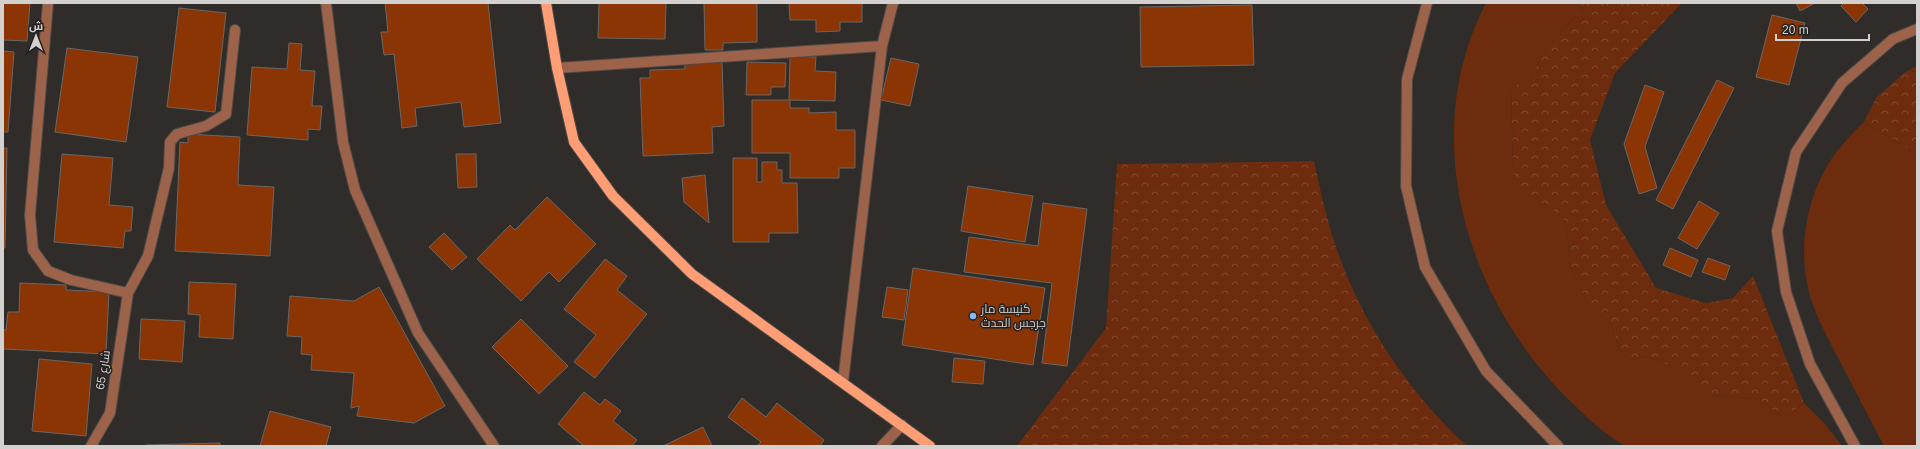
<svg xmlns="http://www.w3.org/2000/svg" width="1920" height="449" viewBox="0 0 1920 449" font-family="Helvetica,Cairo,sans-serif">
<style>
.grass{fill:#6c2c0d}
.forest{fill:url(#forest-crowns)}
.building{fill:#8c3504;stroke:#6a6765}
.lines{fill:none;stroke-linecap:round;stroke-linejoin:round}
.minor-casing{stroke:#4d4a48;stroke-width:12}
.major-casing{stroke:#4d4a48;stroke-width:12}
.minor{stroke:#9d624a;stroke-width:10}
.major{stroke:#ff9d75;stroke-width:10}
.poi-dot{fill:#85bbfb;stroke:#252221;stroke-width:1.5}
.labels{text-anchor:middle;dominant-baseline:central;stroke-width:3;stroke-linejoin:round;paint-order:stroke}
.poi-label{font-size:12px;fill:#d3d0d0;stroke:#252221;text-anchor:start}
.street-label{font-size:12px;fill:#d3d0d0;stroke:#252221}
</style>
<defs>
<pattern id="forest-crowns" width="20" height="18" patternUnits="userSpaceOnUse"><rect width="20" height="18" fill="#6c2c0d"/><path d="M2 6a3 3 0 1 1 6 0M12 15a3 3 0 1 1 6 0" fill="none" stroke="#804a2f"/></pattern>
</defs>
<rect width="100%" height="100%" fill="#2f2c2a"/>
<path class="grass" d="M1486 3H1576L1583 8 1546 49 1532 75 1511 89 1513 167 1532 196 1562 216 1567 228 1570 266 1590 309 1610 322 1621 353 1633 360 1643 356 1666 364 1677 368 1685 379 1716 396 1754 398 1766 403 1775 412 1784 417 1804 403 1825 424 1842 446C1785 446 1728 446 1671 446 1661 446 1630 448 1624 445 1605 436 1575 406 1560 391 1463 289 1419 132 1486 3Z
M1864 122 1917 154V446H1884C1869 418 1855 390 1840 362 1830 342 1819 323 1812 302 1796 255 1805 199 1832 158 1841 145 1853 133 1864 122Z"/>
<path class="forest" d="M1576 3H1682L1615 73 1590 140 1606 205 1656 288 1706 303 1733 298 1753 276 1804 403 1784 417 1775 412 1766 403 1754 398 1716 396 1694 386 1685 379 1677 368 1666 364 1643 356 1633 360 1621 353 1610 322 1590 309 1570 266 1567 228 1562 216 1523 190 1516 181 1513 167 1511 88 1532 75 1546 49 1583 8Z
M1917 66V154L1864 122 1876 98 1904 73Z
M1314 161C1320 189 1326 217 1335 244 1360 320 1408 392 1467 446H1017L1106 328 1117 164Z"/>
<path class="building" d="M3 3H30L27 41 3 40Z
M385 3H488L501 123 464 127 461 102 415 108 417 126 402 128 394 54 384 55 381 32H388Z
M599 3H666L665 39 598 38Z
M704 3H757V42L723 43V50H705Z
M789 3H862V22H840V31L816 32V20H790Z
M1796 3H1815L1800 11Z
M1844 3H1862L1868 9 1856 22 1841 6Z
M1252 5 1254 65 1141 67 1140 7Z
M179 8 226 13 215 112 167 107Z
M1772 15 1805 23 1789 85 1756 77Z
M289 43 302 44 300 70 315 71 312 106H322L320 130 308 129V140L247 135 252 67 287 69Z
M67 48 138 57 126 142 55 132Z
M3 51 14 52 8 132H3Z
M790 56 816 57 815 71 836 72 835 101 789 100Z
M891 58 919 64 910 106 881 100Z
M722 61 724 126 712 127 713 153 643 156 640 78H650V70L685 69V62Z
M747 62 786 63 785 87H771V95H746Z
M1717 80 1734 88 1673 209 1656 200Z
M1645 85 1664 92 1645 147 1657 188 1639 194 1624 144Z
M752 100H790V108H809V113L836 112V130H855V168H839V178H790V153H752Z
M188 134 240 137 238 185 274 187 270 256 175 251 180 142 188 143Z
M3 148H7L5 248H3Z
M62 154 113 158 109 205 133 207 131 231H125L123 248 54 242Z
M456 154H476L477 187 458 188Z
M733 158H757V182H762V162H777V170H782V183H797L798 233H769V242H733Z
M705 175 709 223 684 202 682 178Z
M968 186 1033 196 1025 242 961 231Z
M547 197 596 244 559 282 549 272 521 301 477 259 510 225 515 230Z
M1699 201 1719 213 1697 249 1678 238Z
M1043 203 1087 209 1067 366 1042 363 1052 283 964 272 969 237 1038 246Z
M444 233 467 257 452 270 429 247Z
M1670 248 1698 260 1691 277 1663 265Z
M1708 258 1730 266 1725 280 1702 272Z
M605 259 627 276 617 290 647 314 595 378 574 362 596 335 564 309Z
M913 268 1045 288 1033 365 902 345Z
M189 282 236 284 233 339 199 337 200 315 188 314Z
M20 283 66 285V290L109 292 106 354 3 349V330H6L8 312H19Z
M379 287 445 406 414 423 357 416 359 406 351 408 354 373 311 370 312 355 301 354 302 337 287 336 290 296 354 301Z
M887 287 908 290 904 320 882 317Z
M141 319 185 321 182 362 139 359Z
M521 319 568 366 539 394 492 347Z
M954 358 985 361 983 384 952 382Z
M39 359 92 364 86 436 32 431Z
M584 392 600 405 605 399 621 411 613 421 637 440 632 446H584L558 424Z
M742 398 766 417 777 403 824 440 820 446H757L761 442 728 417Z
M270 411 331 427 326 446H260Z
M703 427 712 446H663Z
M220 443V446H146V445Z"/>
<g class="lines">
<defs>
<path id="minor" d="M48 3 30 215 33 250 48 271 71 280 128 293
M326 3 343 142 355 190 418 333 494 446
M1427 3 1407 79 1406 186 1425 267 1486 371 1558 446
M557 68 882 46
M843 382 882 46 893 3
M91 446 110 413 128 293 148 256 169 168 170 142 177 134 206 126 226 114 235 30
M882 446 902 425
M1855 446 1810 364 1786 292 1777 231 1796 152 1842 83 1893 39 1917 29"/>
<path id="major" d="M546 3 557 68 574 142 613 196 692 274 930 446"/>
</defs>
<use href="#minor" class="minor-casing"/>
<use href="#major" class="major-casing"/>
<use href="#minor" class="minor"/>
<use href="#major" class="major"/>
</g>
<circle class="poi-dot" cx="973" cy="316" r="4"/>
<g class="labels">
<g class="poi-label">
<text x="981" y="309">كنيسة مار<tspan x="981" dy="14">جرجس الحدث</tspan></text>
</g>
<g class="street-label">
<text transform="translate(103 370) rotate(-81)">شارع 65</text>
</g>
</g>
<rect width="1920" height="449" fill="none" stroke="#d3d0d0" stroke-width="8"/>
<g transform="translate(36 36)" stroke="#252221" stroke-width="3" paint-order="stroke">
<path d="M0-3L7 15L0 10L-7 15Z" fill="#d3d0d0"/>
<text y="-6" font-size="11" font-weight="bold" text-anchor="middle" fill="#d3d0d0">ش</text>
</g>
<path d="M1776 34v6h93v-6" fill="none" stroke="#d3d0d0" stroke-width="2"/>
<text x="1782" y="34" font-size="12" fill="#d3d0d0" stroke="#252221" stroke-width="3" paint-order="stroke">20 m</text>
</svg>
